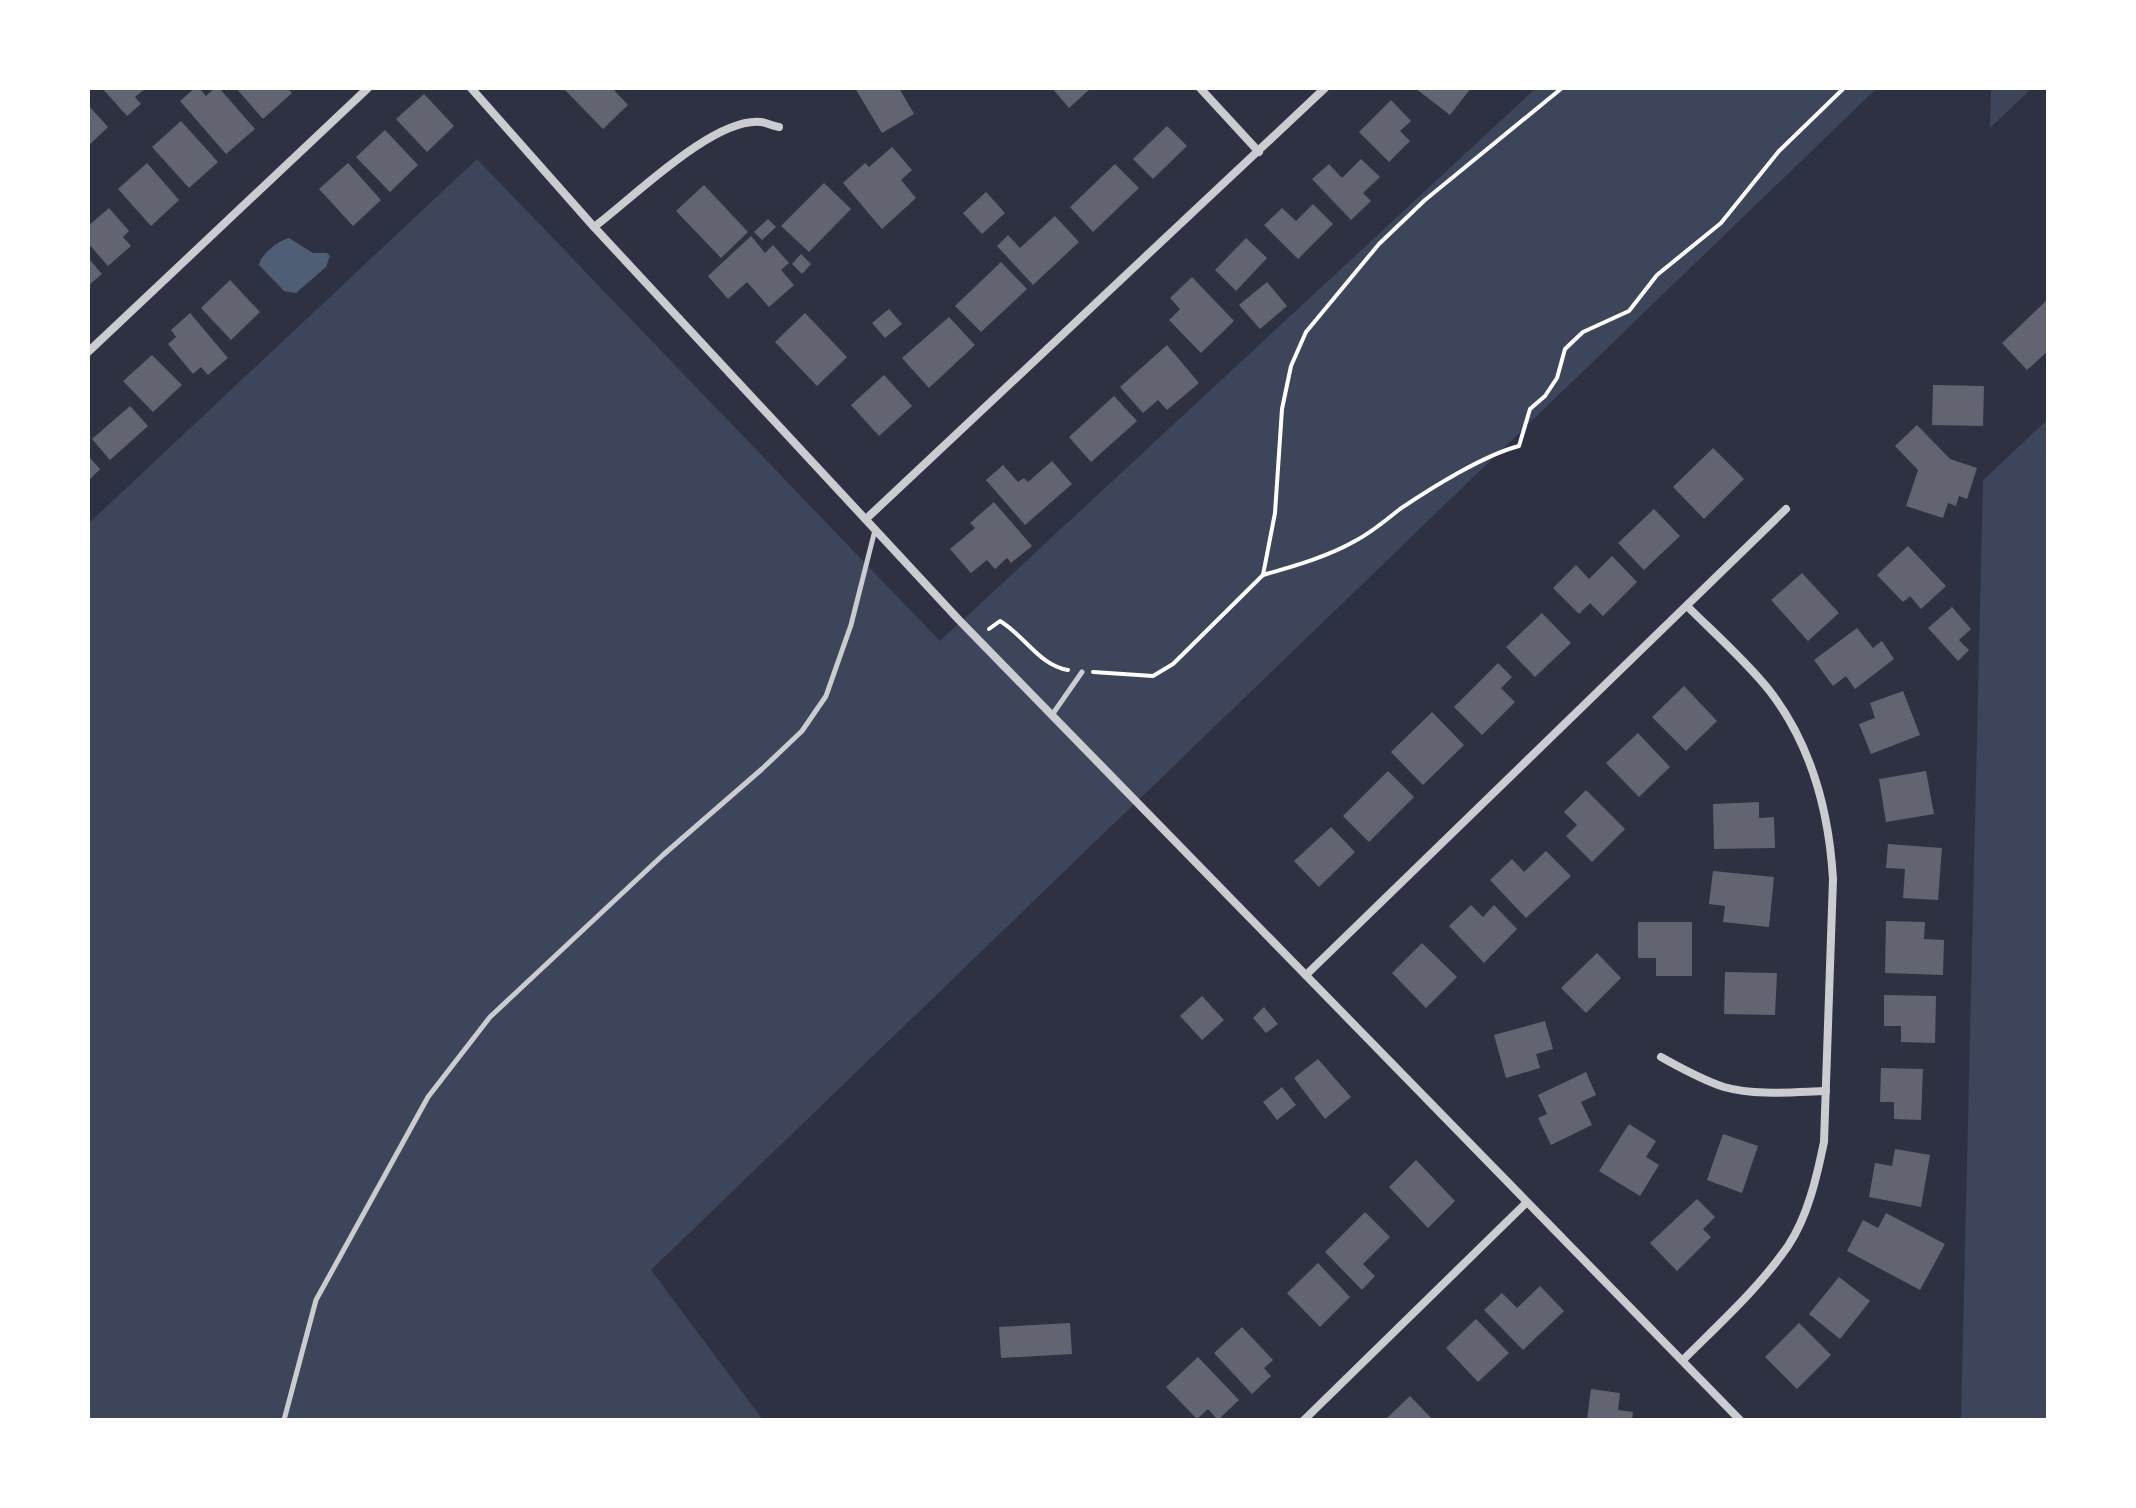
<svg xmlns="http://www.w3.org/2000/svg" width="2136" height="1508" font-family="'Source Sans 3',sans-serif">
	<rect width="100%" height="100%" fill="#2d3142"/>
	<g fill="#3c4559">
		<polygon points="1536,88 1877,88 651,1270 763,1420 88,1420 88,524 477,159 940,641"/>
		<polygon points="1991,88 2032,88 1990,128"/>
		<polygon points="2048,419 2048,1420 1961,1420 1983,480"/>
	</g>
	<path fill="#4f5d75" d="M289 238 313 253H327L330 256 326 267 296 293 284 291 259 265C261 254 278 241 289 238Z"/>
	<g fill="#626471">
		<polygon points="102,88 146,88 135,97 141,104 127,116"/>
		<polygon points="195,88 199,88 206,96 215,88 219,88 255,129 226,154 180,101"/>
		<polygon points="236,88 287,88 292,93 263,119"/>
		<polygon points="563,88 612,88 628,105 603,129"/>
		<polygon points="855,88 899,88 914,114 882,133"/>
		<polygon points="1052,88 1091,88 1069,108"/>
		<polygon points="1415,88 1471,88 1450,115"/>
		<polygon points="424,94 454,126 427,152 396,119"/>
		<polygon points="1391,100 1411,121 1400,131 1410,141 1389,162 1359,132"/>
		<polygon points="88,105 108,127 88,146"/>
		<polygon points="181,121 218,162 189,188 152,147"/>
		<polygon points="1167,126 1187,146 1153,179 1133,159"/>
		<polygon points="385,130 418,165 390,192 356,157"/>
		<polygon points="892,147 912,170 901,180 916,198 882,229 843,183 865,163 869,167"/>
		<polygon points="1361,159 1380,177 1363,193 1371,201 1351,220 1312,179 1329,164 1342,178"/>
		<polygon points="147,163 179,200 151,226 118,189"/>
		<polygon points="348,163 381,200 353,226 319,189"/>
		<polygon points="1115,164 1139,188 1093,232 1070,207"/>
		<polygon points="824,183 851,209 809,252 781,226"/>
		<polygon points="704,185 748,232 721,258 676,211"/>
		<polygon points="986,192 1005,213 982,234 963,213"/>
		<polygon points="1313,204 1333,224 1298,259 1264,225 1282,208 1296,221"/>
		<polygon points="109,208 129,231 123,237 131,246 108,266 88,243 88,226"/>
		<polygon points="1055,216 1079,242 1033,285 997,246 1008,235 1020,248"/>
		<polygon points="768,219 776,227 762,240 754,232"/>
		<polygon points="751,236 765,253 773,245 789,263 781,270 794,285 769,307 747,282 728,299 708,276"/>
		<polygon points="1246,238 1267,258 1236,291 1215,270"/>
		<polygon points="801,254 811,264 802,274 792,264"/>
		<polygon points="88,258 102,274 88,286"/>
		<polygon points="1001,262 1027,289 981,332 955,306"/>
		<polygon points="1192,277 1234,321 1201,353 1169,320 1180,309 1170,298"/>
		<polygon points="230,280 260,312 231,340 201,308"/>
		<polygon points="1267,282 1287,306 1260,329 1239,305"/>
		<polygon points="2048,299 2048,351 2027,370 2002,343"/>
		<polygon points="889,309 902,324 885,338 872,323"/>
		<polygon points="190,313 228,358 208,375 201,367 193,374 168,344 176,337 171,330"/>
		<polygon points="805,313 847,357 817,386 775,342"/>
		<polygon points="949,317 975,345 929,388 902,358"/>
		<polygon points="1167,345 1199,383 1167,410 1158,400 1143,413 1120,387"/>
		<polygon points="152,355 182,385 153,412 123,381"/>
		<polygon points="884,375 912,406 879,436 851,405"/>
		<polygon points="1933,385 1984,386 1983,426 1932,425"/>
		<polygon points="1114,396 1137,421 1091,462 1069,437"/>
		<polygon points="130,406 148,426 110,460 92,439"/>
		<polygon points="1917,425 1950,459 1977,468 1967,499 1959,496 1956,506 1948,503 1943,518 1906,506 1918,470 1895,446"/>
		<polygon points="1713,448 1744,479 1704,519 1673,487"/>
		<polygon points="88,456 100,469 88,481"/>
		<polygon points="1052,461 1072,484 1025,525 986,480 1003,465 1018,482 1024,478 1028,482"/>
		<polygon points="994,502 1032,546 1011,563 1007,558 995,569 987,560 971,573 950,549 975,528 970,523"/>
		<polygon points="1654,509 1680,536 1644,570 1618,543"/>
		<polygon points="1908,546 1946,586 1921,609 1910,596 1903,602 1877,575"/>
		<polygon points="1612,556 1637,582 1603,616 1590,603 1579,614 1553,588 1576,565 1589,579"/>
		<polygon points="1802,573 1839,613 1808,641 1771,600"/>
		<polygon points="1952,607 1971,629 1959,640 1969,650 1958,661 1928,628"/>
		<polygon points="1542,613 1571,643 1535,677 1506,647"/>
		<polygon points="1857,628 1873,648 1882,641 1894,659 1855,689 1846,676 1833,686 1814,660"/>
		<polygon points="1498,663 1512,677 1501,688 1515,702 1482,735 1454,707"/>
		<polygon points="1684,686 1717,721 1686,751 1652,717"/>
		<polygon points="1903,691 1920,735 1871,754 1859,724 1875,718 1870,703"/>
		<polygon points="1432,712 1464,745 1423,785 1391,752"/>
		<polygon points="1638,733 1670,767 1639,797 1606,763"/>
		<polygon points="1388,771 1414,797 1369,842 1343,816"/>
		<polygon points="1926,771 1934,814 1886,822 1879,779"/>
		<polygon points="1586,790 1625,829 1592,862 1566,836 1577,825 1564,812"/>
		<polygon points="1759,802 1759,818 1774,817 1775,848 1714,849 1713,804"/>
		<polygon points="1331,827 1355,852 1319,887 1294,861"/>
		<polygon points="1888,844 1942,848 1938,900 1903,898 1905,869 1886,868"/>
		<polygon points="1546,851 1571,876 1526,918 1490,880 1512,859 1524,872"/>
		<polygon points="1713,871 1774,877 1769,927 1723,922 1725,906 1709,904"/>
		<polygon points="1471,905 1483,917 1494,905 1517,929 1484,963 1449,926"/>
		<polygon points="1886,921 1925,922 1924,939 1944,940 1943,975 1885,973"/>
		<polygon points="1638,922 1692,922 1692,976 1656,976 1656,958 1638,958"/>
		<polygon points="1422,943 1457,977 1426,1008 1392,973"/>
		<polygon points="1597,953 1621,978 1586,1013 1561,988"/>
		<polygon points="1725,972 1777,973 1775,1015 1724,1014"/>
		<polygon points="1884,995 1936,996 1935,1043 1901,1042 1901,1026 1884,1026"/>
		<polygon points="1202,996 1224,1020 1202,1040 1180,1016"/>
		<polygon points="1264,1007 1278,1024 1266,1033 1253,1018"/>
		<polygon points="1545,1021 1553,1049 1536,1054 1540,1068 1506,1078 1494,1035"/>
		<polygon points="1318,1059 1351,1097 1325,1119 1294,1078"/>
		<polygon points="1881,1068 1923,1069 1921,1120 1894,1119 1894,1102 1880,1102"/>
		<polygon points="1586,1072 1596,1095 1581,1102 1592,1125 1551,1145 1538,1118 1547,1114 1538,1095"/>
		<polygon points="1282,1087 1296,1105 1277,1120 1263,1102"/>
		<polygon points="1629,1124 1656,1141 1646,1157 1659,1165 1640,1196 1599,1171"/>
		<polygon points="1723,1134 1758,1146 1742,1193 1707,1180"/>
		<polygon points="1895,1149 1930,1155 1921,1207 1869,1197 1875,1163 1892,1166"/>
		<polygon points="1416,1160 1455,1201 1428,1228 1389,1187"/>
		<polygon points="1697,1199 1715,1217 1703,1229 1711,1237 1677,1271 1650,1243"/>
		<polygon points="1365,1212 1390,1237 1363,1264 1375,1276 1362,1290 1325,1252"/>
		<polygon points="1886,1213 1945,1244 1920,1290 1847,1251 1863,1220 1878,1228"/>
		<polygon points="1318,1263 1350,1297 1320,1327 1287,1293"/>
		<polygon points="1839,1277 1870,1301 1840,1339 1809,1314"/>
		<polygon points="1540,1286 1564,1311 1523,1350 1484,1310 1502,1293 1517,1308"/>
		<polygon points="1476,1319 1509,1353 1478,1382 1446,1348"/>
		<polygon points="1070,1323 1072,1354 1001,1358 999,1327"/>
		<polygon points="1799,1323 1831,1355 1797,1389 1765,1357"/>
		<polygon points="1242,1327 1273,1360 1264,1368 1271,1376 1252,1394 1214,1353"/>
		<polygon points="1198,1357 1239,1400 1218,1420 1208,1409 1197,1419 1166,1387"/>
		<polygon points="1591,1389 1620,1393 1618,1410 1633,1412 1632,1420 1587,1420"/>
		<polygon points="1410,1396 1433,1420 1385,1420"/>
	</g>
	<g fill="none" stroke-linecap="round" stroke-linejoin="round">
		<g stroke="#fff" stroke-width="4">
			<path d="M1263 575C1294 566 1327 557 1355 541 1371 533 1386 520 1400 509 1431 488 1484 455 1519 446L1530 409 1545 396 1557 378 1565 349 1583 332 1629 311 1657 275 1721 223 1779 151 1844 88"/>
			<path d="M989 629 1000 621C1025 636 1039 665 1068 670"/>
			<polyline points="1093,672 1153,676 1173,664 1263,575 1275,513 1282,409 1291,366 1306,332 1379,244 1425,200 1562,88"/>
		</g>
		<g stroke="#caccd0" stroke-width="5">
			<polyline points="1052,715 1082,672"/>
			<polyline points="284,1420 316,1300 428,1097 490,1017 663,855 762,769 802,731 826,696 851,625 875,530"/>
		</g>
		<g stroke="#caccd0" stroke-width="8">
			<polyline points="471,88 594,227 959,620 1740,1420"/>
			<polyline points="1200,88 1259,152"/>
			<path d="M594 227C632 199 713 117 761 122 767 123 773 126 779 127"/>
			<polyline points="88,352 368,88"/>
			<polyline points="866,519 1325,88"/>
			<polyline points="1306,975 1786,509"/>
			<path d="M1661 1057C1681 1068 1702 1080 1724 1087 1756 1096 1793 1092 1826 1091"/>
			<path d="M1683 1360C1719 1324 1759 1288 1788 1246 1808 1216 1817 1176 1824 1142L1833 879C1829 812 1811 744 1769 690 1745 660 1714 633 1687 606"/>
			<polyline points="1304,1420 1526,1203"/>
		</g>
	</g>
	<rect width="2136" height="1508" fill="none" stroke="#ffffff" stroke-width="180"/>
</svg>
